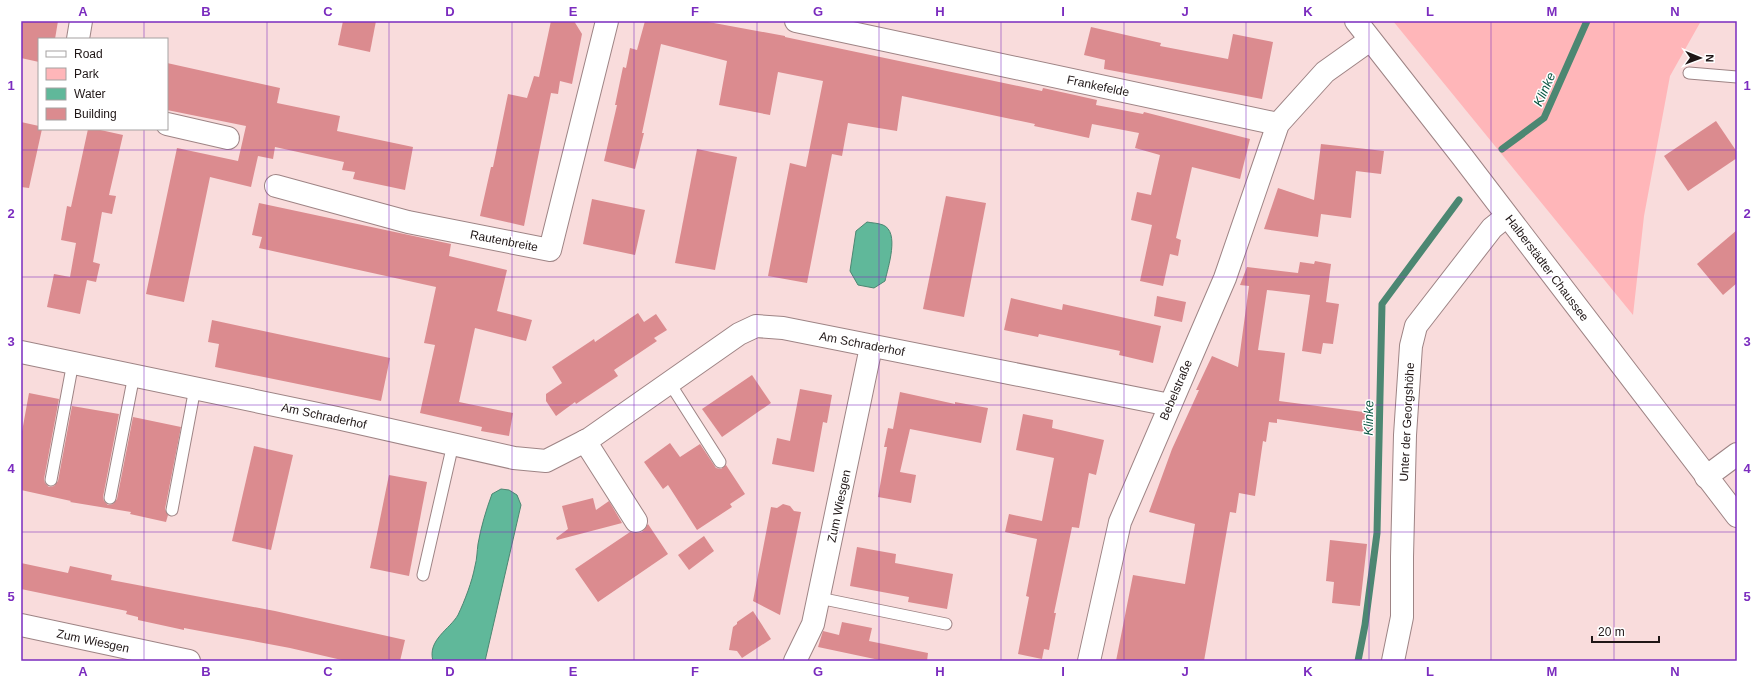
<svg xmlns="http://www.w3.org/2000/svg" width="1758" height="682" font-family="Arial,sans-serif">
	<rect width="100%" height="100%" fill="#f9dcdc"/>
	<polygon fill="#ffb6b9" points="1393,21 1701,21 1670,76 1644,216 1633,315"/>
	<g fill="#60b89a" stroke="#4c8772">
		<path d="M867 222C872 223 878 223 883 225 900 232 888 267 885 281L874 288 858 285 850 271 856 231Z"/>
		<path d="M501 489 509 490 517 495 521 505 485 661H433C427 640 450 629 458 615 465 600 472 582 475 566 477 559 477 551 478 544 481 527 486 510 492 494Z"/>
	</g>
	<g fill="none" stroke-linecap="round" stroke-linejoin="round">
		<g stroke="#4c8772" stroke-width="7">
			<polyline points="1502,149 1544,118 1587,21"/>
			<polyline points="1358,661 1365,625 1377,533 1382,304 1459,200"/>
		</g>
	</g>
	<g fill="#db8b8f">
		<polygon points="21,21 58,21 55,39 39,39 39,62 21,58"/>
		<polygon points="343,21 376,21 370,52 338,45"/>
		<polygon points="551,21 574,21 582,34 572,84 560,81 558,94 551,93 524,226 480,216 491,167 493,167 508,94 527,98 534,76 539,77"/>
		<polygon points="645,21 703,21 785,36 785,37 1042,91 1043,88 1097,100 1096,105 1143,114 1144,112 1250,139 1240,179 1192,167 1176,238 1181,240 1178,256 1170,254 1163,286 1140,281 1152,225 1131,220 1137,192 1151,195 1160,155 1135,148 1139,133 1092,124 1089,138 1034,126 1035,124 902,96 897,131 848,123 842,156 832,154 807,283 768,276 790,163 806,167 823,81 778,72 770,115 719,105 727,61 661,44 642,133 644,133 635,169 604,161 617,105 615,105 623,67 626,68 630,48 637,50"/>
		<polygon points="1091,27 1161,43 1160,46 1228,59 1233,34 1273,42 1262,99 1104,69 1105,60 1084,55"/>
		<polygon points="167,63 280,88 277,103 340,116 337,131 413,147 405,190 353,179 355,172 342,170 344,162 275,147 273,159 258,156 251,187 210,177 184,302 146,294 177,148 238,161 246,126 167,110"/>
		<polygon points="1716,121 1737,152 1737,158 1688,191 1664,156"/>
		<polygon points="21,122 39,126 39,129 42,129 29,188 21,187"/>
		<polygon points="88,129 96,129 123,135 109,195 116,196 112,214 102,212 93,262 100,264 96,282 87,280 80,314 47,307 54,274 70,277 76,243 61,240 67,206 71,207"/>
		<polygon points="1321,144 1384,151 1381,174 1356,171 1351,218 1321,214 1318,237 1264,229 1278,188 1314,200"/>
		<polygon points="697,149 737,157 715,270 675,263"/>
		<polygon points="946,196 986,203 964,317 923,309"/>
		<polygon points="592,199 645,210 635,255 583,244"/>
		<polygon points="259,203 451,244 449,256 507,270 497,311 532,320 526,341 475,328 459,402 513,413 509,436 481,431 482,427 420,413 435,345 424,343 436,287 259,248 262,237 252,235"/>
		<polygon points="1737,230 1737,283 1723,295 1697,264"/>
		<polygon points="1315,261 1331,264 1326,302 1339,304 1333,344 1323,343 1321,354 1302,351 1310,295 1267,290 1258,350 1285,353 1279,401 1371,413 1371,433 1277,419 1277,423 1269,422 1266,442 1263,441 1255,496 1239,493 1236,513 1230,512 1204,661 1116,661 1133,575 1185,584 1195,524 1149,512 1172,449 1199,390 1196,390 1212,356 1238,367 1249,286 1240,285 1247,267 1298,273 1300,262 1314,264"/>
		<polygon points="1157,296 1186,302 1182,322 1154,316"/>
		<polygon points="1011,298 1062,310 1063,304 1161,326 1153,363 1119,355 1120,351 1039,334 1038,337 1004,330"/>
		<polygon points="638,313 644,322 656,314 667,330 654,338 657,341 614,370 618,376 576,404 575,402 556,416 546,401 546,394 562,383 552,367 594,339 595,342"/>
		<polygon points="212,320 390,358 381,401 215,367 219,344 208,342"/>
		<polygon points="752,375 771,403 722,437 702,409"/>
		<polygon points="800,389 832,395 827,423 823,422 814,472 772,464 777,438 790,441"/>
		<polygon points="900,392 955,404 955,402 988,408 981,443 910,429 900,472 916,475 911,503 878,497 887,447 884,447 888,428 893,429"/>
		<polygon points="29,393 59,399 44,479 45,483 49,487 54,486 58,481 72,406 119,414 103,497 104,501 108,505 113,504 117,499 133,417 181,427 165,509 168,515 166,522 130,514 131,512 70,502 71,501 21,490 21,437"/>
		<polygon points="1023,414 1053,420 1052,428 1104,440 1096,475 1089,473 1079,528 1072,527 1054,613 1056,613 1049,650 1044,649 1042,659 1018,654 1029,597 1026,596 1037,539 1005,532 1009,514 1042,521 1054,458 1016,450"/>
		<polygon points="670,443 680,457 700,444 716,468 721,469 726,465 745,494 730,504 732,507 697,530 668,485 663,489 644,462"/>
		<polygon points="254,446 293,455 271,550 232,541"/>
		<polygon points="389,475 427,482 409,576 370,568"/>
		<polygon points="593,498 596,510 609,501 622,523 557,540 556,538 568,529 562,506"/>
		<polygon points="783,504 790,506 794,511 801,512 780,615 753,601 771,507 777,508"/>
		<polygon points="648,524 668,554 598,602 575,569 630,532 636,533 642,532"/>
		<polygon points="704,536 714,551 689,570 678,555"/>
		<polygon points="1330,540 1367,544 1360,606 1332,603 1334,582 1326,581"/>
		<polygon points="857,547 896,554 895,563 953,574 947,609 908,602 909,597 850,586"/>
		<polygon points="21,563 68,573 70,566 112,575 111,580 275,611 405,640 400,661 346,661 290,648 184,628 184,630 138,620 138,617 126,614 127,611 21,589"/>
		<polygon points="753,611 771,639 742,658 737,651 729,650 733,627 737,624 737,622"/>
		<polygon points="842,622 872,628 869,641 928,653 927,661 884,661 818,647 823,631 839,635"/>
	</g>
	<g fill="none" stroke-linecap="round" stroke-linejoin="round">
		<g stroke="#9e8485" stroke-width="13">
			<g id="service">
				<polyline points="1689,73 1737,77"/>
				<polyline points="669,382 720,462"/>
				<polyline points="51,480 73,362"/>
				<polyline points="110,498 134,375"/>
				<polyline points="172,510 195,388"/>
				<polyline points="423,575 453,444"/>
				<polyline points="819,598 946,624"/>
			</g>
		</g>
		<g stroke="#9e8485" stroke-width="24">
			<g id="minor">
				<polyline points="796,21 1278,124"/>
				<polyline points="78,39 81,21"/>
				<polyline points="167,124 228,138"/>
				<polyline points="276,186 408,222 550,250 607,21"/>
				<polyline points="21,352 337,418 514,458 546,461 589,439 739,334 756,326 783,328 1170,405"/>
				<polyline points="585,441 636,521"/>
				<polyline points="1706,477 1737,454"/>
				<polyline points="21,625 189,661"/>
				<polyline points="795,661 813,624 871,347"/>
				<polyline points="1089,661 1120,522 1225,278 1278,124 1325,72 1370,40"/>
				<polyline points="1393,661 1402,617 1402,557 1405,435 1411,346 1416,326 1492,228 1507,216"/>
			</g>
		</g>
		<g stroke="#9e8485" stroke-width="24">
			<polyline id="secondary" points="1356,21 1461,155 1737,516"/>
		</g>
		<use href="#service" stroke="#fff" stroke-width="11"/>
		<use href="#minor" stroke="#fff" stroke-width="22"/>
		<use href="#secondary" stroke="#fff" stroke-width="22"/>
	</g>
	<path fill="none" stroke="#7b2cbf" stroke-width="1" stroke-opacity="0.55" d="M144 21V39M267 21V661M389 21V661M512 21V661M634 21V661M757 21V661M879 21V661M1001 21V661M1124 21V661M1246 21V661M1369 21V661M1491 21V661M1614 21V661M144 129V661M21 150H1737M21 277H1737M21 405H1737M21 532H1737"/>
	<g text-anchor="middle" stroke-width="3" stroke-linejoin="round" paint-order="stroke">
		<g font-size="12" fill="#1f1616" stroke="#fff">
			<text transform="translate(1098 86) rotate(12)" y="4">Frankefelde</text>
			<text transform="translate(504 241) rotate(11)" y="4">Rautenbreite</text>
			<text transform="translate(1547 268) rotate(53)" y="4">Halberstädter Chaussee</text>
			<text transform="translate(862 344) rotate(11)" y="4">Am Schraderhof</text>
			<text transform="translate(1176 390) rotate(-67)" y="4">Bebelstraße</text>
			<text transform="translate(324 416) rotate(12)" y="4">Am Schraderhof</text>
			<text transform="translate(1407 422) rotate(-87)" y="4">Unter der Georgshöhe</text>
			<text transform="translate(839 506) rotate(-78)" y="4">Zum Wiesgen</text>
			<text transform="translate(93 641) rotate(12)" y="4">Zum Wiesgen</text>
		</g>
		<g font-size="13" font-style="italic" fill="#0b5642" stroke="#fff">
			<text transform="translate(1544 89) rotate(-66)" y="5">Klinke</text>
			<text transform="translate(1368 418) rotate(-89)" y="5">Klinke</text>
		</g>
	</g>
	<rect width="1758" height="682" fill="none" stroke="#ffffff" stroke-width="44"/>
	<rect x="38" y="38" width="130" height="92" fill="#ffffff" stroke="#a5a2a2"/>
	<rect x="46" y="51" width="20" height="6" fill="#ffffff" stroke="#a5a2a2"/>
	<text x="74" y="58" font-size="12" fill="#1f1616">Road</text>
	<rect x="46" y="68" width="20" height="12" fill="#ffb6b9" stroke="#a5a2a2"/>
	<text x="74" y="78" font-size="12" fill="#1f1616">Park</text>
	<rect x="46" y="88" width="20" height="12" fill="#60b89a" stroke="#a5a2a2"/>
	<text x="74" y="98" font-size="12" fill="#1f1616">Water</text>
	<rect x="46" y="108" width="20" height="12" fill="#db8b8f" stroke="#a5a2a2"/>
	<text x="74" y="118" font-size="12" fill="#1f1616">Building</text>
	<g transform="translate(1700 58) rotate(91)" stroke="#ffffff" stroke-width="3" paint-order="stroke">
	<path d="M0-3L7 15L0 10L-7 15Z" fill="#1f1616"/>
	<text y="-6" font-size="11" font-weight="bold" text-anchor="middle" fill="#1f1616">N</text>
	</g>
	<path d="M1592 636v6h67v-6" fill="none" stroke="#1f1616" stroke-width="2"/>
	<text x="1598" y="636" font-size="12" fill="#1f1616" stroke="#ffffff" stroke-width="3" paint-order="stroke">20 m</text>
	<rect x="22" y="22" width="1714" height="638" fill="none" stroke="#7b2cbf" stroke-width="1.5"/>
	<g font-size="13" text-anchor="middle" font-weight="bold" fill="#7b2cbf">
		<text x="83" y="16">A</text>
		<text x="206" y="16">B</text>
		<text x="328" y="16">C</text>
		<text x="450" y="16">D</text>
		<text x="573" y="16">E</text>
		<text x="695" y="16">F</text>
		<text x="818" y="16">G</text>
		<text x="940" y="16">H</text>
		<text x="1063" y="16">I</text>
		<text x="1185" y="16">J</text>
		<text x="1308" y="16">K</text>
		<text x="1430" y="16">L</text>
		<text x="1552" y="16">M</text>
		<text x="1675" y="16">N</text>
		<text x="11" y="90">1</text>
		<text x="1747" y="90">1</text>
		<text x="11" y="218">2</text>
		<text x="1747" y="218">2</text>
		<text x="11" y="346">3</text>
		<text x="1747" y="346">3</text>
		<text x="11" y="473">4</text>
		<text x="1747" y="473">4</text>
		<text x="11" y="601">5</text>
		<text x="1747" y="601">5</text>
		<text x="83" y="676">A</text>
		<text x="206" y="676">B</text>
		<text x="328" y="676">C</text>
		<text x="450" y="676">D</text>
		<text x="573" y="676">E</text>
		<text x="695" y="676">F</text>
		<text x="818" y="676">G</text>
		<text x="940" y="676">H</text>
		<text x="1063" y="676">I</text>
		<text x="1185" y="676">J</text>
		<text x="1308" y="676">K</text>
		<text x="1430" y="676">L</text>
		<text x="1552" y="676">M</text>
		<text x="1675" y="676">N</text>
	</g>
</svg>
